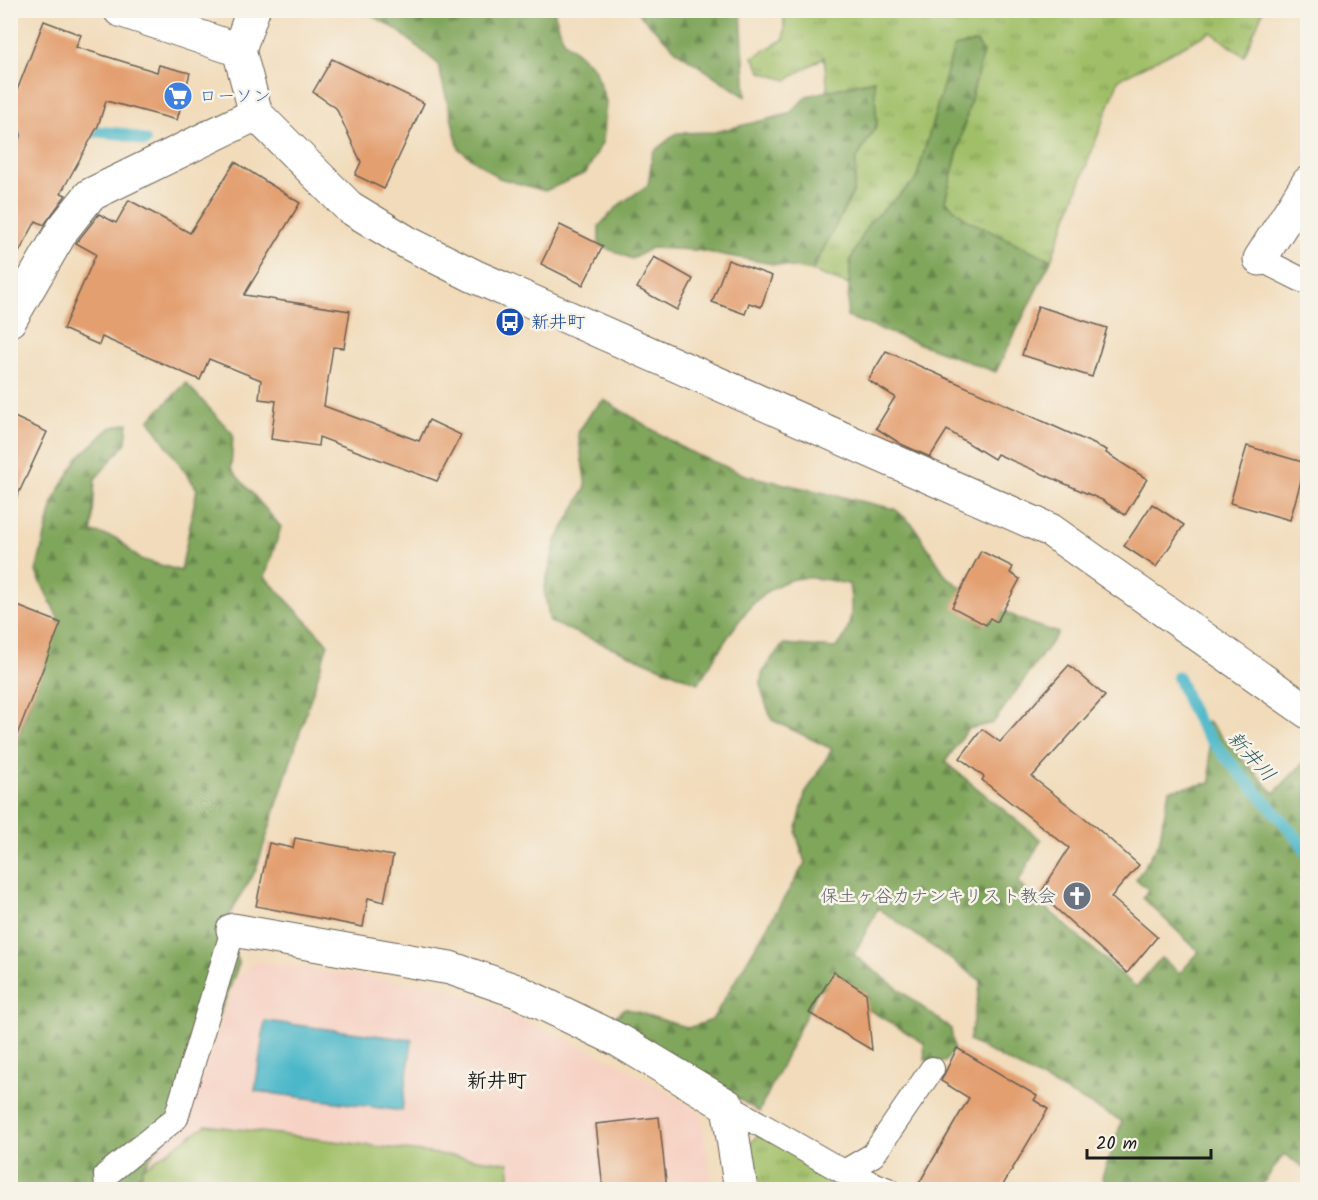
<svg xmlns="http://www.w3.org/2000/svg" width="1318" height="1200" font-family="Kalam,'Klee One',sans-serif">
	<defs>
		<pattern id="grass-tufts" width="24" height="20" patternUnits="userSpaceOnUse" patternTransform="scale(1.5)"><rect width="24" height="20" fill="#a0bf67"/><path d="M3 7l-1-3M5 7V3M7 7l1-3M15 17l-1-3M17 17v-4M19 17l1-3" fill="none" stroke="#829a54"/></pattern>
		<pattern id="forest-firs" width="22" height="20" patternUnits="userSpaceOnUse" patternTransform="scale(1.5)"><rect width="22" height="20" fill="#80a65c"/><path d="M5 1l3.5 6h-7zM16 11l3.5 6h-7z" fill="#68864b"/></pattern>
	</defs>
	<rect width="100%" height="100%" fill="#f7f3e8"/>
	<filter id="ink" filterUnits="userSpaceOnUse"><feTurbulence type="fractalNoise" baseFrequency=".0167" numOctaves="2"/><feDisplacementMap in="SourceGraphic" scale="12" xChannelSelector="R" yChannelSelector="G"/><feConvolveMatrix kernelMatrix="1 2 1 2 8 2 1 2 1" color-interpolation-filters="sRGB"/></filter>
	<filter id="wash" filterUnits="userSpaceOnUse"><feTurbulence type="fractalNoise" baseFrequency=".008" numOctaves="4" result="noise"/><feDisplacementMap in="SourceGraphic" scale="24" xChannelSelector="R" yChannelSelector="G"/><feGaussianBlur stdDeviation="1.35" result="paint"/><feColorMatrix in="noise" values="0 0 0 0 0 0 0 0 0 0 0 0 0 0 0 0 0 1.4 0 .05"/><feComposite in="paint" operator="in"/></filter>
	<g filter="url(#wash)">
		<rect width="100%" height="100%" fill="#f1dbba"/>
		<polygon fill="#f6d2c4" points="254,961 448,988 614,1061 701,1113 713,1189 117,1190 116,1177 187,1120 235,980"/>
		<g fill="url(#grass-tufts)" stroke="#5e6e42" stroke-width="1.5">
			<polygon points="784,11 1263,11 1244,56 1211,32 1119,79 1051,260 969,221 945,201 983,52 955,47 916,180 895,201 851,259 849,285 812,271 854,191 856,160 877,124 873,80 828,91 824,57 787,80 761,72 753,57 784,39"/>
			<polygon points="758,1135 878,1189 756,1189 749,1146"/>
		</g>
		<g fill="url(#forest-firs)" stroke="#4e613c" stroke-width="1.5">
			<polygon points="364,11 554,11 563,40 594,68 606,101 603,141 586,173 545,191 499,178 459,149 438,64 396,29"/>
			<polygon points="638,11 741,11 746,97 679,53 641,16"/>
			<polygon points="977,42 983,52 945,201 969,221 1051,260 996,372 847,317 851,259 868,224 916,180 954,47"/>
			<polygon points="874,80 877,124 856,160 854,190 812,271 696,250 651,248 632,259 599,245 599,226 620,204 648,185 653,152 677,133 715,132 789,114 807,96"/>
			<polygon points="186,383 233,434 231,469 281,527 265,577 328,644 256,870 225,922 239,964 178,1121 142,1169 143,1189 11,1190 11,759 58,618 36,572 54,499 78,458 110,428 128,423 126,443 95,479 92,532 116,538 140,559 181,571 197,489 149,420"/>
			<path d="M604 400 686 450 745 475 895 509 914 526 946 576 976 599 1031 624 1058 633 993 723 968 729 945 762 1041 840 1018 883 1136 987 1161 958 1180 973 1199 952 1143 898 1148 889 1136 879 1159 843 1169 790 1211 783 1207 721 1274 793 1307 759V1170L1284 1154 1259 1189H1109L1102 1177 1122 1121 969 1041 981 981 878 908 854 955 951 1029 954 1049 945 1062 925 1060 924 1043 828 985 817 992 759 1112 613 1018 625 1008 688 1028 712 1020 805 863 796 833 805 794 832 749 772 720C757 681 754 677 784 644L835 648C853 634 853 605 849 584 835 582 816 576 802 578 749 584 726 645 698 683L550 622 544 590 556 541 586 487 578 433 592 411Z"/>
		</g>
		<polygon fill="#a0bf67" stroke="#5e6e42" stroke-width="1.5" points="206,1125 509,1163 511,1189 143,1189 142,1169"/>
		<polygon fill="#4cb7c9" stroke="#346a72" stroke-width="1.5" points="265,1021 412,1040 402,1111 255,1091"/>
		<g fill="none" stroke-linecap="round" stroke-linejoin="round">
			<g stroke="#4cb7c9" stroke-width="12">
				<polyline points="80,130 123,134 145,141"/>
				<polyline points="10,141 33,137"/>
				<path d="M1178 677C1186 696 1192 715 1205 732 1237 774 1277 810 1308 853"/>
			</g>
		</g>
		<g id="blocks">
			<g fill="#e39f6f">
				<polygon points="44,21 81,35 76,47 157,72 159,65 190,73 177,120 106,101 98,126 61,193 66,195 44,225 36,221 10,269 10,155 21,136 14,98"/>
				<polygon points="332,59 424,103 384,189 355,175 361,162 336,108 313,92"/>
				<polygon points="235,162 300,203 244,295 350,311 344,348 333,347 324,406 419,441 429,420 461,435 437,481 319,437 318,446 271,439 276,401 259,399 261,380 209,359 200,380 102,337 99,345 63,329 96,254 76,243 99,214 116,223 129,200 190,233"/>
				<polygon points="560,225 603,246 583,285 541,264"/>
				<polygon points="654,257 693,279 677,310 637,288"/>
				<polygon points="728,260 772,276 761,307 749,303 745,314 712,302"/>
				<polygon points="1038,306 1107,328 1092,377 1022,355"/>
				<polygon points="886,351 1107,450 1106,453 1147,479 1125,515 1102,500 997,454 994,459 947,430 930,457 901,444 876,428 895,397 868,380"/>
				<polygon points="10,415 47,432 10,512"/>
				<polygon points="1247,446 1306,463 1290,520 1230,503"/>
				<polygon points="1152,504 1184,525 1156,567 1124,546"/>
				<polygon points="981,551 1013,567 1010,573 1020,579 997,622 990,618 986,625 952,607"/>
				<polygon points="10,603 61,623 13,745 10,745"/>
				<polygon points="1069,665 1105,696 1032,777 1091,823 1139,865 1111,897 1157,937 1127,973 1040,894 1069,848 982,780 984,777 960,758 982,729 1000,742"/>
				<polygon points="295,838 393,856 384,902 368,898 363,927 256,906 269,843 293,848"/>
				<polygon points="834,972 866,993 872,1050 809,1013"/>
				<polygon points="957,1048 1037,1096 1034,1100 1048,1109 1000,1190 915,1190 969,1098 941,1081"/>
				<polygon points="659,1117 667,1190 603,1190 596,1124"/>
			</g>
		</g>
	</g>
	<g filter="url(#ink)">
		<use href="#blocks" fill-opacity="0" stroke="#675f53" stroke-width="1.5"/>
		<g fill="none" stroke-linecap="round" stroke-linejoin="round">
			<g stroke="#675f53" stroke-width="26">
				<g id="lane">
					<polyline points="1260,259 1308,283"/>
					<polyline points="728,1106 844,1172 873,1155 932,1069"/>
					<polyline points="844,1172 888,1190"/>
					<polyline points="107,1190 106,1175 176,1118 233,930"/>
				</g>
			</g>
			<g stroke="#675f53" stroke-width="35">
				<g id="street">
					<polyline points="120,10 239,50 253,10"/>
					<polyline points="1260,259 1308,183"/>
					<polyline points="10,320 63,229 90,195 256,114"/>
					<polyline points="233,930 450,968 517,991 620,1041 728,1106 741,1190"/>
				</g>
			</g>
			<g stroke="#675f53" stroke-width="35">
				<polyline id="secondary" points="239,50 256,114 349,207 408,243 474,276 1050,530 1308,712"/>
			</g>
			<use href="#lane" stroke="#fff" stroke-width="24"/>
			<use href="#street" stroke="#fff" stroke-width="33"/>
			<use href="#secondary" stroke="#fff" stroke-width="33"/>
		</g>
	</g>
	<defs>
		<g id="supermarket-disc" transform="scale(1.5)"><circle r="9.5" fill="#3f7fe0" stroke="#f7f3e8"/><path d="M-6-5.5h2.5l.6 2H6L4.5 2H-2.5L-4.4-4H-6ZM-1.5 3.2a1.3 1.3 0 1 0 .1 0ZM3 3.2a1.3 1.3 0 1 0 .1 0Z" fill="#fff"/></g>
		<g id="bus-disc" transform="scale(1.5)"><circle r="9.5" fill="#1a4fb4" stroke="#f7f3e8"/><path d="M-5-6H5V4H4V6H2V4H-2V6H-4V4H-5ZM-3.5-4V0h7V-4ZM-3.5 1.2v1.5H-2V1.2ZM2 1.2v1.5H3.5V1.2Z" fill="#fff"/></g>
		<g id="church-disc" transform="scale(1.5)"><circle r="9.5" fill="#6b7280" stroke="#f7f3e8"/><path d="M-1.2-6h2.4v3.5h3.3v2.4h-3.3V6h-2.4V-.1h-3.3v-2.4h3.3Z" fill="#fff"/></g>
	</defs>
	<g fill-rule="evenodd">
		<use href="#supermarket-disc" x="178" y="96"/>
		<use href="#bus-disc" x="510" y="322"/>
		<use href="#church-disc" x="1077" y="896"/>
	</g>
	<g text-anchor="middle" stroke-width="5" stroke-linejoin="round" paint-order="stroke">
		<g font-size="18" fill="#366cbe" stroke="#f7f3e8" text-anchor="start">
			<text x="199" y="102">ローソン</text>
		</g>
		<g font-size="18" fill="#164399" stroke="#f7f3e8" text-anchor="start">
			<text x="531" y="328">新井町</text>
		</g>
		<g font-size="18" fill="#5b616d" stroke="#f7f3e8" text-anchor="end">
			<text x="1056" y="902">保土ヶ谷カナンキリスト教会</text>
		</g>
		<g font-size="20" font-style="italic" fill="#2f5a61" stroke="#f7f3e8">
			<text transform="translate(1252 756) rotate(48)" y="7">新井川</text>
		</g>
		<g font-size="20" font-weight="bold" fill="#1c1c1c" stroke="#f7f3e8">
			<text x="497" y="1087">新井町</text>
		</g>
	</g>
	<rect width="1318" height="1200" fill="none" stroke="#f7f3e8" stroke-width="36"/>
	<path d="M1087 1149v9h124v-9" fill="none" stroke="#1c1c1c" stroke-width="3"/>
	<text x="1096" y="1149" font-size="18" fill="#1c1c1c" stroke="#f7f3e8" stroke-width="4.5" paint-order="stroke">20 m</text>
</svg>
